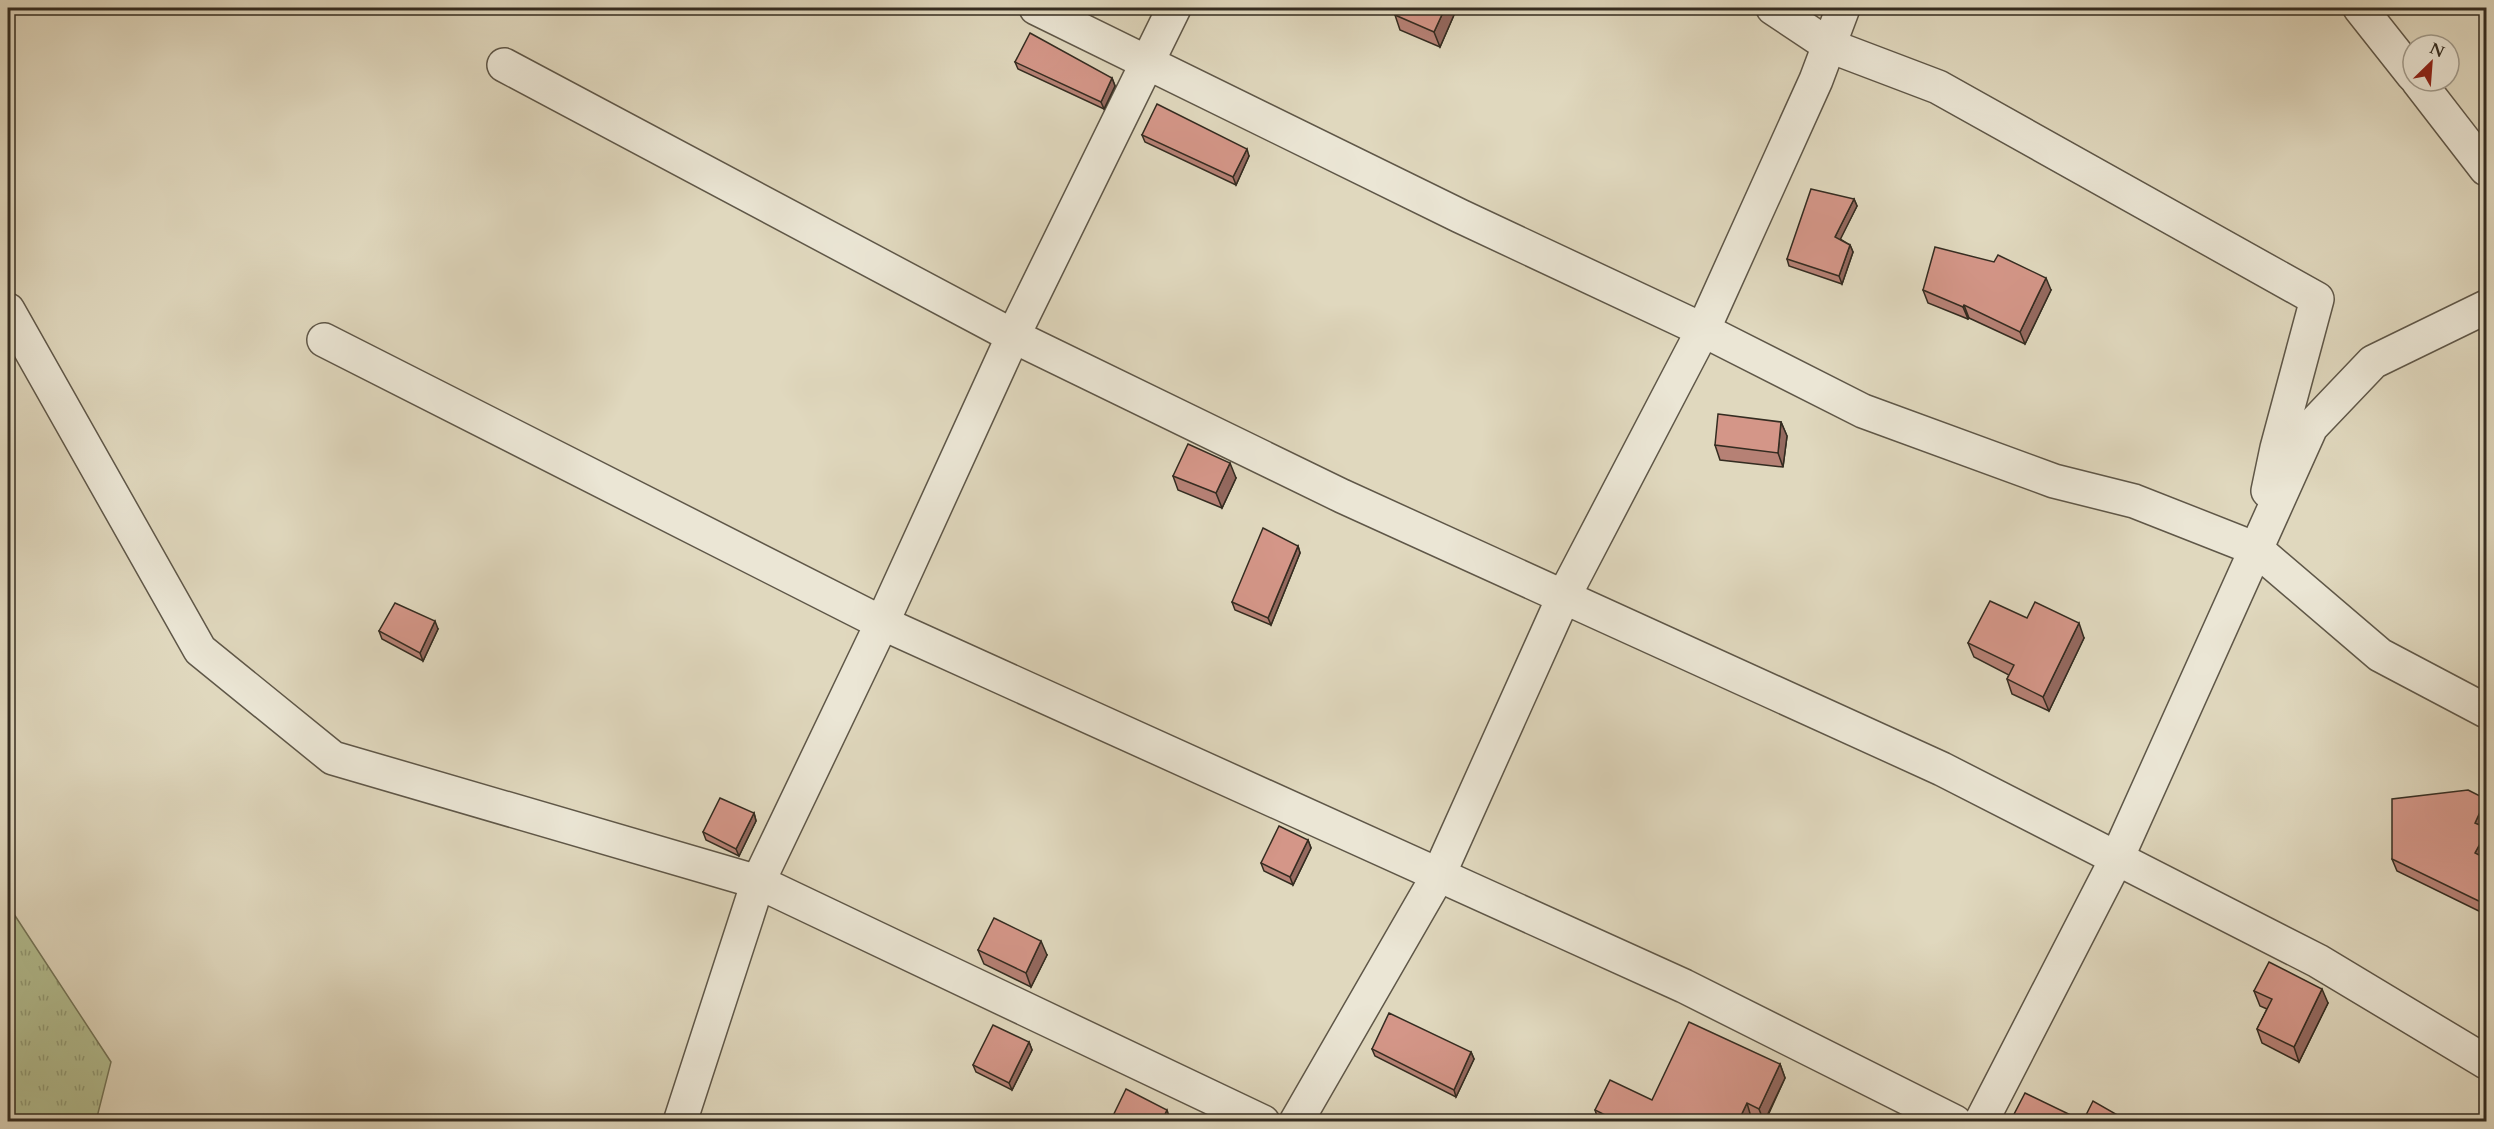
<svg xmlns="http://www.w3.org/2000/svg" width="2494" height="1129" font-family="Cardo,serif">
	<defs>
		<pattern id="grass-tufts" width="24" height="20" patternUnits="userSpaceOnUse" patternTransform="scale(1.5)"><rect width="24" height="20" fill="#b3be91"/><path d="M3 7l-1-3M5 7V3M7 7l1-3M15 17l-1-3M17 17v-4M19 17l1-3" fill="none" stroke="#929b76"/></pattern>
	</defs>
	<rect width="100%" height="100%" fill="#e0d8be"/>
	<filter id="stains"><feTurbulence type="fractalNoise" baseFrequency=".00333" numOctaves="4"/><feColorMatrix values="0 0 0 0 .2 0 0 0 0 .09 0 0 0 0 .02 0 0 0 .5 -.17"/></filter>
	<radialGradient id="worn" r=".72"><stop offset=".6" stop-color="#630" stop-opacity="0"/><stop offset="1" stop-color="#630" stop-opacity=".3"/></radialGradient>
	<polygon fill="url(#grass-tufts)" stroke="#747559" stroke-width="1.5" points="8,905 111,1062 96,1121 8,1121"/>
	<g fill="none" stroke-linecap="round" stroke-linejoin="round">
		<g stroke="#5f5748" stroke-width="36">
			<g id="minor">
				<polyline points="1036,8 1460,216 1703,330 1863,411 2054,481 2134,501 2256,549 2380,655 2486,711"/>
				<polyline points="1773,8 1830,46 1938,87 2317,299 2277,448 2268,491"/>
				<polyline points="2360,8 2413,75"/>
				<polyline points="504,65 1013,336 1342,496 1942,769 2318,961 2486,1062"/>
				<polyline points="2418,81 2486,169"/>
				<polyline points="8,310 200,650 333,758 758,882 1263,1122"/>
				<polyline points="324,340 882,623 1684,986 1955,1122"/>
				<polyline points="680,1122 758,882 882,623 1013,336 1174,8"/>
				<polyline points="1296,1122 1439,874 1564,596 1703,330 1816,80 1843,8"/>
				<polyline points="1981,1122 2117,858 2311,427 2373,362 2486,307"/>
			</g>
		</g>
		<use href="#minor" stroke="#ebe6d5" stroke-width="33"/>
	</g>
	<g fill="#b68175" stroke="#342c21" stroke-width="1.5">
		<polygon points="1398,8 1457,8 1440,47 1400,30 1395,15"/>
		<polygon points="1015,62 1112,78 1115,86 1104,109 1018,69"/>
		<polygon points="1142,135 1249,156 1236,185 1145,142"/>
		<polygon points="1854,199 1857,206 1840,239 1850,245 1853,252 1842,284 1789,266 1787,259"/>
		<polygon points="1923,290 2051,290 2025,344 1969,318 1968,319 1928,303"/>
		<polygon points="1781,422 1787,436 1783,467 1720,460 1715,445"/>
		<polygon points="1173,476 1236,478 1222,508 1178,490"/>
		<polygon points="1298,546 1300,553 1271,625 1235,610 1232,602"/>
		<polygon points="2027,618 2084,638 2049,711 2012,694 2007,679 2009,675 1974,657 1968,643"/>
		<polygon points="438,629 423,661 382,639 379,631"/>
		<polygon points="2486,799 2487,820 2483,827 2487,828 2487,852 2484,857 2487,859 2487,915 2397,871 2392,859"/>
		<polygon points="754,813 756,821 739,856 706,840 703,832"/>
		<polygon points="1308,840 1311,848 1293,885 1264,871 1261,863"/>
		<polygon points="978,950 1047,955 1031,987 984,964"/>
		<polygon points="2254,991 2328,1003 2299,1062 2262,1043 2257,1029 2267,1009 2260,1006"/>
		<polygon points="1029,1042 1032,1050 1012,1090 976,1072 973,1065"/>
		<polygon points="1372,1049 1471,1052 1474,1059 1456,1097 1375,1056"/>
		<polygon points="1780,1064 1785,1078 1765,1122 1751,1117 1749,1122 1599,1122 1595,1110 1652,1100"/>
	</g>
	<g fill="#94695f" stroke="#342c21" stroke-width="1.5">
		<polygon points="1445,8 1457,8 1440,47 1434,32"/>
		<polygon points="1112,78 1115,86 1104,109 1101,102"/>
		<polygon points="1247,149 1249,156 1236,185 1233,177"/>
		<polygon points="1854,199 1857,206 1838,244 1835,237"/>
		<polygon points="1850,245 1853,252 1842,284 1839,276"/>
		<polygon points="2046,278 2051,290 2025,344 2020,332"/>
		<polygon points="1964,305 1969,318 1968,319 1963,307"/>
		<polygon points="1781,422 1787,436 1783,467 1778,453"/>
		<polygon points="1230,463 1236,478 1222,508 1216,493"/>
		<polygon points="1298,546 1300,553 1271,625 1268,618"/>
		<polygon points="435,621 438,629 423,661 420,653"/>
		<polygon points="2079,623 2084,638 2049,711 2043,697"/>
		<polygon points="2486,799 2487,820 2480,835 2475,823"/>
		<polygon points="754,813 756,821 739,856 736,849"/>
		<polygon points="2487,831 2487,852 2480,865 2475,853"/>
		<polygon points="1308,840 1311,848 1293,885 1290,877"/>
		<polygon points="1041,941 1047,955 1031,987 1026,973"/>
		<polygon points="2322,989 2328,1003 2299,1062 2294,1047"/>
		<polygon points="1029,1042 1032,1050 1012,1090 1009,1083"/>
		<polygon points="1471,1052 1474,1059 1456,1097 1454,1090"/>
		<polygon points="1780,1064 1785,1078 1764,1122 1759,1109"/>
		<polygon points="1747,1103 1751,1117 1749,1122 1738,1122"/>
		<polygon points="1167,1110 1171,1122 1161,1122"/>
	</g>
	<g fill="#d49688" stroke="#342c21" stroke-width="1.5">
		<polygon points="1398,8 1445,8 1434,32 1395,15"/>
		<polygon points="1030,33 1112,78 1101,102 1015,62"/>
		<polygon points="1157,104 1247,149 1233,177 1142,135"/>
		<polygon points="1811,189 1854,199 1835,237 1850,245 1839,276 1787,259"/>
		<polygon points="1935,247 1994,262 1998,255 2046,278 2020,332 1964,305 1963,307 1923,290"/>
		<polygon points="1718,414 1781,422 1778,453 1715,445"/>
		<polygon points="1188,444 1230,463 1216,493 1173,476"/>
		<polygon points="1263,528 1298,546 1268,618 1232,602"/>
		<polygon points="1990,601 2027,618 2035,602 2079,623 2043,697 2007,679 2014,665 1968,643"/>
		<polygon points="395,603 435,621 420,653 379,631"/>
		<polygon points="2468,790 2486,799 2475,823 2487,828 2487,831 2475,853 2487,859 2487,905 2392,859 2392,799"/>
		<polygon points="720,798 754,813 736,849 703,832"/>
		<polygon points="1279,826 1308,840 1290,877 1261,863"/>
		<polygon points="994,918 1041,941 1026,973 978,950"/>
		<polygon points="2269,962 2322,989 2294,1047 2257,1029 2272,999 2254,991"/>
		<polygon points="1389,1013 1471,1052 1454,1090 1372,1049"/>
		<polygon points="1689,1022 1780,1064 1759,1109 1747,1103 1738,1122 1619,1122 1595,1110 1610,1080 1652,1100"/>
		<polygon points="993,1025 1029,1042 1009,1083 973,1065"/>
		<polygon points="1126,1089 1167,1110 1161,1122 1110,1122"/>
		<polygon points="2025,1093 2083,1121 2093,1101 2121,1117 2119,1122 2010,1122"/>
	</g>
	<rect width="2494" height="1129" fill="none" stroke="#e0d8be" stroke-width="30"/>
	<rect x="9" y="9" width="2476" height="1111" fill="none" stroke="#342c21" stroke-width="3"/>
	<rect x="15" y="15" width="2464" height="1099" fill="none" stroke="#342c21" stroke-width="1.5"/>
	<g transform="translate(2431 63) rotate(25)"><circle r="28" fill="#ebe6d5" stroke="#a29c8d" stroke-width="1.5"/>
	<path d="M0-4.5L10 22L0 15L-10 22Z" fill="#8f2418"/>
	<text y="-9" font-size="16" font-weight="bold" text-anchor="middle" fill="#342c21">N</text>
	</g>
	<rect width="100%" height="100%" filter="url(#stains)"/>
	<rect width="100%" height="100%" fill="url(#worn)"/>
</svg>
